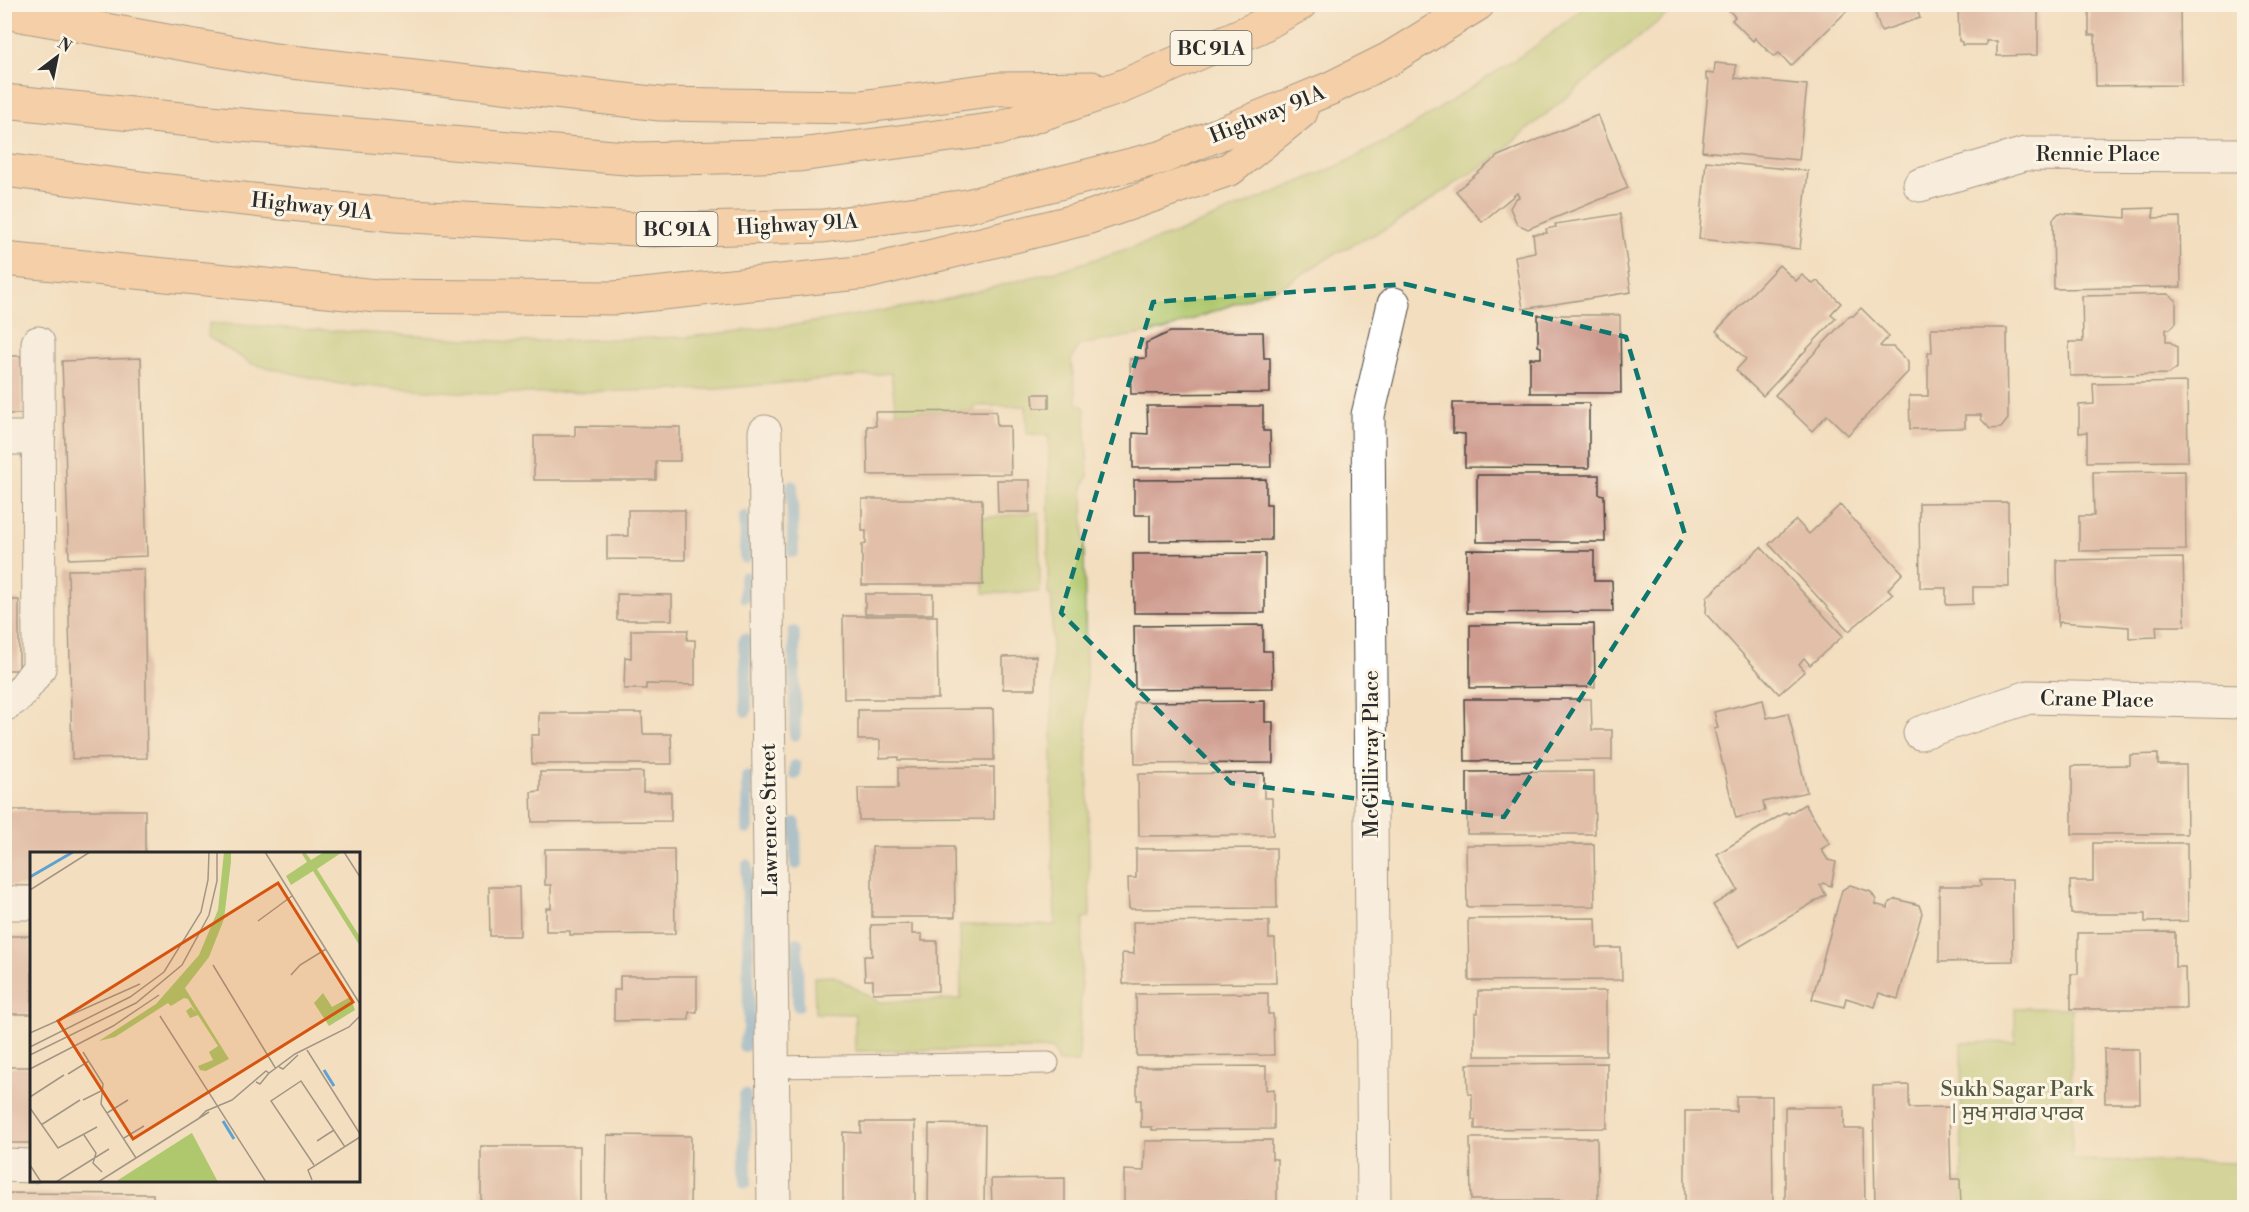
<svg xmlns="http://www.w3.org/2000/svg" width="2249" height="1212" font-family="'Libre Bodoni','Noto Sans Gurmukhi',serif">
	<rect width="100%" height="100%" fill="#fcf5e5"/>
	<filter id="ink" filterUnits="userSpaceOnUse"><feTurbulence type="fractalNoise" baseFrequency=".0167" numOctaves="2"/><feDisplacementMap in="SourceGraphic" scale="12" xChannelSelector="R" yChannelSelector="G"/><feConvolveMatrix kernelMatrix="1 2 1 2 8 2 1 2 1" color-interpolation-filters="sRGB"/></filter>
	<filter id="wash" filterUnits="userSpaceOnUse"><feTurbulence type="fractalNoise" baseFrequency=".008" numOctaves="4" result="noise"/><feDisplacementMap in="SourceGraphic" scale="24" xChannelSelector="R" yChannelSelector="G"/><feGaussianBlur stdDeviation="1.35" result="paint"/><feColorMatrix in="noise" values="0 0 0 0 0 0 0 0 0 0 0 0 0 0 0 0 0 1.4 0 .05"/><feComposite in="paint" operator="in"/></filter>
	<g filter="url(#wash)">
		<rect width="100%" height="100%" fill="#f3dec0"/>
		<polygon fill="#f3d4be" points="473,5 473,4 959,5 474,16"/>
		<g fill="#afc86d" stroke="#6d7a4c" stroke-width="1.5">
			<polygon points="1587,5 1687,5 1683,11 1666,15 1488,162 1393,225 1336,253 1286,284 1165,330 1079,345 1071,361 1077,403 1085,408 1088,476 1083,487 1090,917 1083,918 1079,1062 1058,1062 1053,1049 855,1051 855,1014 815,1013 814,977 834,976 879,1002 961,999 960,925 1055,925 1052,823 1052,611 1051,595 1048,595 1049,435 1027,434 1026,406 974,406 974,411 896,412 891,373 718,389 484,394 340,384 252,364 208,337 209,323 515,342 687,337 795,325 936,302 1067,268 1171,235 1338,166 1400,134 1533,48"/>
			<polygon points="1039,512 1040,592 984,593 982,518"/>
			<polygon points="2015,1008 2071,1008 2072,1160 2244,1163 2244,1207 1962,1207 1961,1043 2015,1042"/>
		</g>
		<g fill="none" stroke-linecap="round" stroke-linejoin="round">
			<g stroke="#5ea1d2" stroke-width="12">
				<polyline points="792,486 793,552"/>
				<polyline points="744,516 745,558"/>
				<polyline points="745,577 745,597"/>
				<polyline points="794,632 795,735"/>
				<polyline points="745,639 746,711"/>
				<polyline points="795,766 795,774"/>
				<polyline points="747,777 747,829"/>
				<polyline points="795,823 796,864"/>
				<polyline points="797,943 798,1006"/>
				<polyline points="744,1046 749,1029 747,865"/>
				<polyline points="745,1095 746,1182"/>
			</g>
		</g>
		<g id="blocks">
			<g fill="#cd9a8d">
				<polygon points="1735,4 1854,4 1791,66 1779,53 1774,57 1755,38 1753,41 1732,20 1735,17 1729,10"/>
				<polygon points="1872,4 1930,4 1930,5 1917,9 1920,18 1881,31"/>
				<polygon points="1958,4 2038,4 2038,55 1997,56 1997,41 1986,41 1986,45 1962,45 1962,42 1959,41"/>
				<polygon points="2089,4 2180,4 2181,85 2096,86 2095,35 2089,35"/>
				<polygon points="1715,63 1736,65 1735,78 1807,85 1799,160 1702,151 1709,80 1706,79 1706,73 1714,74"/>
				<polygon points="1598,115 1628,188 1528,229 1517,224 1510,208 1515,199 1519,197 1517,193 1482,222 1456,191 1498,156"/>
				<polygon points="1706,161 1808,171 1800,249 1699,239"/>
				<polygon points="2154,208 2153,218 2180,217 2181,287 2054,289 2053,219 2059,213 2126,218 2126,209"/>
				<polygon points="1620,214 1631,292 1523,309 1515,256 1535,252 1533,234 1547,233 1546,229 1556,227 1555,224"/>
				<polygon points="1779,265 1796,281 1802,275 1813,284 1817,281 1841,303 1831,314 1836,318 1763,396 1736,370 1746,359 1716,331"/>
				<polygon points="2168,294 2176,300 2176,323 2170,329 2166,329 2166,342 2170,342 2177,347 2177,368 2169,374 2070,376 2069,342 2083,342 2082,296"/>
				<polygon points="1861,308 1889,336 1880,346 1882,347 1893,347 1908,362 1908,372 1848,435 1827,415 1812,431 1775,395 1849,316 1853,316"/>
				<polygon points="1538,315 1620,315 1621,393 1530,393 1530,358 1541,358 1541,347 1538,346"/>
				<polygon points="1931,328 2007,328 2008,419 2001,428 1990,429 1981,419 1981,415 1965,415 1965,428 1910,429 1909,396 1928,396 1928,353 1932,353"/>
				<polygon points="1170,332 1263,332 1264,358 1270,358 1270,393 1131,394 1130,359 1146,358 1146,343"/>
				<polygon points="4,356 21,356 22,414 4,414"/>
				<polygon points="141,358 147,556 69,559 62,361"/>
				<polygon points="2187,382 2188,461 2087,462 2087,432 2079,433 2079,405 2094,404 2093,384"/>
				<polygon points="1033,394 1049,394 1049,408 1034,408"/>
				<polygon points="1453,403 1589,403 1589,468 1465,467 1465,434 1453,433"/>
				<polygon points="1147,406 1263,406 1263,431 1270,431 1271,467 1133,468 1133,433 1148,434"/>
				<polygon points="996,411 997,426 1010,426 1011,474 868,475 867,426 876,426 875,412"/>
				<polygon points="575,426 680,427 680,461 656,461 656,480 534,480 534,436 575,436"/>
				<polygon points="2185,471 2186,550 2079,551 2079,516 2094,516 2093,472"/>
				<polygon points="1477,475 1599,475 1599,494 1604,495 1605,542 1477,542"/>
				<polygon points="1266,479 1266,504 1271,504 1271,540 1150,541 1150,515 1134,515 1134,480"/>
				<polygon points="997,480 1030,480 1030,512 998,512"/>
				<polygon points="862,499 982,499 983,585 862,585 862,545 866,544 866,531 862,531"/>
				<polygon points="2008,502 2009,587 1973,587 1973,604 1946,605 1946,588 1920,588 1919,503"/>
				<polygon points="1840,505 1903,573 1888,589 1893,594 1849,631 1769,544 1796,520 1809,534"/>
				<polygon points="628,510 685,510 685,560 607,559 607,536 628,536"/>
				<polygon points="1761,547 1843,636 1810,665 1804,658 1799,664 1805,671 1779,694 1706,614 1707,597"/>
				<polygon points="1467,550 1594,551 1594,581 1612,581 1613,612 1467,613"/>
				<polygon points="1265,553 1265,613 1134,613 1133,554"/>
				<polygon points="2183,558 2185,626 2156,626 2157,637 2129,638 2129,627 2060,622 2058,628 2057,560"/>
				<polygon points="144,569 147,758 72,759 68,570"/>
				<polygon points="617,594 672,595 672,620 617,620"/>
				<rect x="865" y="594" width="68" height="20"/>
				<rect x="4" y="600" width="15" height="70"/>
				<polygon points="843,616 937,616 938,699 844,699"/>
				<polygon points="1594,624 1595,687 1470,688 1470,625"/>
				<polygon points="1263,625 1263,651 1272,651 1273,688 1135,689 1134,626"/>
				<polygon points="631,630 688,630 687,640 695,640 695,685 646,684 646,689 624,689 625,657 631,658"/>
				<polygon points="1036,656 1036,689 1003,689 1003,657"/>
				<polygon points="1464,699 1591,699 1592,730 1612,730 1612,760 1465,761"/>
				<polygon points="1763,700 1767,718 1788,713 1807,792 1763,802 1765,811 1736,818 1714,729 1718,728 1714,712"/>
				<polygon points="1265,701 1265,722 1273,722 1273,763 1135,764 1134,702"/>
				<polygon points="993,709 994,760 898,760 898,757 880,758 880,740 858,740 858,710"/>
				<polygon points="539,713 642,713 643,734 671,734 672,764 532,764 531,735 539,735"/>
				<polygon points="2158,754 2158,765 2186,765 2187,834 2072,834 2072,766 2130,765 2130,755"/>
				<polygon points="994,767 994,819 859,820 858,788 898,788 898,768"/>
				<polygon points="1594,771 1595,834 1467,834 1467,772"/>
				<polygon points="540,772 643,772 643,792 671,792 671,821 532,822 531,792 540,791"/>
				<polygon points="1264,773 1264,798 1272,798 1273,835 1139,836 1138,774"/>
				<polygon points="1805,804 1830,844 1821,849 1828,860 1836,862 1831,886 1823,883 1820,885 1826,895 1739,947 1713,905 1738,890 1717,854 1786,812 1788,814"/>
				<polygon points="4,810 145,810 145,854 32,854 32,886 4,886"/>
				<polygon points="2093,843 2187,843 2188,921 2145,922 2145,914 2071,914 2070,881 2093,881"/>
				<polygon points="1594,844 1595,906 1467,907 1466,845"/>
				<polygon points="872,847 954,847 955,917 872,917"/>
				<polygon points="1276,848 1277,908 1129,909 1128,878 1136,878 1136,849"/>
				<polygon points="545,849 674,849 675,934 570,935 570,931 546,931 546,908 551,908 551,885 545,885"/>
				<polygon points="1980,880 2012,880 2013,961 1939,962 1939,886 1981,886"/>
				<polygon points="1850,885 1871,892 1876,900 1875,904 1888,908 1889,903 1896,899 1919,905 1922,913 1898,999 1879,993 1875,1007 1846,998 1844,1007 1812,999 1842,890"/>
				<polygon points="489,887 519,887 520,936 490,936"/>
				<polygon points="1596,918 1597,948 1621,948 1622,980 1469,981 1468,919"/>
				<polygon points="1269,921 1269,939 1275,939 1276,983 1123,984 1122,953 1134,954 1133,922"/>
				<polygon points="912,924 912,934 922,934 922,941 937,941 938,991 873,993 873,980 865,980 864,956 872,956 871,925"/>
				<polygon points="2175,932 2175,967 2185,967 2186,1009 2071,1009 2071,974 2078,974 2078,933"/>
				<rect x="4" y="936" width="28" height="78"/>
				<polygon points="620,976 697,976 697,1012 689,1012 689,1020 614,1021 614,990 620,990"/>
				<polygon points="1478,991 1606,991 1606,1056 1475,1056 1475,1013 1478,1013"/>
				<polygon points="1268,993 1268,1014 1273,1014 1274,1055 1137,1056 1136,994"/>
				<polygon points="2104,1049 2139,1049 2140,1103 2105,1103"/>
				<polygon points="1607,1063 1607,1128 1475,1129 1475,1120 1472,1120 1472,1094 1468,1094 1467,1064"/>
				<polygon points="1266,1066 1266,1090 1274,1089 1274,1129 1152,1130 1152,1127 1141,1127 1141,1100 1137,1100 1137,1067"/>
				<rect x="4" y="1067" width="28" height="76"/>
				<polygon points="1909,1085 1909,1108 1949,1107 1951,1179 1960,1179 1961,1208 1875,1208 1873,1086"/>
				<polygon points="1736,1096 1772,1096 1773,1208 1685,1208 1685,1111 1736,1111"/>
				<polygon points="1785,1107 1844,1107 1844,1129 1864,1129 1865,1208 1785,1208"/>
				<polygon points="861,1122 915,1122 915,1208 843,1208 843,1132 861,1133"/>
				<polygon points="929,1124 985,1125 984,1208 928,1208"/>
				<polygon points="607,1135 691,1136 690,1208 606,1208"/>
				<polygon points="1470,1138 1597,1138 1598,1200 1471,1200"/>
				<polygon points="1272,1140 1272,1159 1277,1159 1277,1202 1124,1203 1124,1170 1144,1171 1145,1141"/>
				<rect x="481" y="1146" width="99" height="62"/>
				<polygon points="1065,1178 1065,1208 992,1208 991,1179"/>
				<polygon points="4,1193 153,1194 153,1208 4,1208"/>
			</g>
		</g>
	</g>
	<g filter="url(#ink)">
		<use href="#blocks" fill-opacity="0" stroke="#494641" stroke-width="1.5"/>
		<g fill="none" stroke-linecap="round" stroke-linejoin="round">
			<g stroke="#494641" stroke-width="23">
				<polyline id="service" points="772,1067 1048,1063"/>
			</g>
			<g stroke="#494641" stroke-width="35">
				<g id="minor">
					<polyline points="1920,185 2025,154 2244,155"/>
					<polyline points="765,432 774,1208"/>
					<polyline points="4,438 38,438"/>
					<polyline points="4,705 19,695 39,668 38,343"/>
					<polyline points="1920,733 2029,697 2244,702"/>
					<polyline points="4,903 32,903"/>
					<polyline points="4,1165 32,1166"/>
					<polyline points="1374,1208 1368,415 1394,304"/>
				</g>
			</g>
			<g stroke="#494641" stroke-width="35">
				<g id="motorway">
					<polyline points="4,12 274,60 660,104 860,107 998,89 1092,88"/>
					<polyline points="4,101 230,124 637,159 799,155 997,129 1121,87 1259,27 1300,4"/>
					<polyline points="4,170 150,189 395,215 653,230 823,226 967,206 1163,157 1331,88 1389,59 1478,4"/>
					<polyline points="4,259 377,296 614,298 868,272 1087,218 1230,169 1301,112"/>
				</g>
			</g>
			<use href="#service" stroke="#fff" stroke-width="21"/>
			<use href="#minor" stroke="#fff" stroke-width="33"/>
			<use href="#motorway" stroke="#f9bd89" stroke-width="33"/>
		</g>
	</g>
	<path d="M0 0H2249V1212H0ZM1405 284 1626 337 1685 535 1504 817 1231 783 1061 613 1153 302Z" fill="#f3dec0" fill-opacity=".55" fill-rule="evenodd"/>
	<path fill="none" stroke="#0f766e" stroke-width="4.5" stroke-dasharray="12 8" stroke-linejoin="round" d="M1405 284 1626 337 1685 535 1504 817 1231 783 1061 613 1153 302Z"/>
	<g text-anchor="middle" stroke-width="6" stroke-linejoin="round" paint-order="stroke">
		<g fill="#fcf5e5" stroke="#6a6863" stroke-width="1.5">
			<rect x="1170.5" y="31" width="81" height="34" rx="4.5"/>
			<rect x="636.5" y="212" width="81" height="34" rx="4.5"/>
		</g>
		<g font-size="20" font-weight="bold" fill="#2b2b2b">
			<text x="1211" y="55">BC 91A</text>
			<text x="677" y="236">BC 91A</text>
		</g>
		<g font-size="21" fill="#2b2b2b" stroke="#fcf5e5">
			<text transform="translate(1267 114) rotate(-22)" y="7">Highway 91A</text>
			<text x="2098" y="161">Rennie Place</text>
			<text transform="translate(312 206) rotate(6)" y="7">Highway 91A</text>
			<text transform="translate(797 224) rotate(-3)" y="7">Highway 91A</text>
			<text transform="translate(2097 699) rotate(1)" y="7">Crane Place</text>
			<text transform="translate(1371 754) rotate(-90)" y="7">McGillivray Place</text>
			<text transform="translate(769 820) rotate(-91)" y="7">Lawrence Street</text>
		</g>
		<g font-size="21" fill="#535a3f" stroke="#fcf5e5">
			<text x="2017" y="1096">Sukh Sagar Park<tspan x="2017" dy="24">| ਸੁਖ ਸਾਗਰ ਪਾਰਕ</tspan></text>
		</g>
	</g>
	<g transform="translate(30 852)">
		<rect width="330" height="330" fill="#f3dec0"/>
		<path d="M194 0H201V10L194 67 179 105 155 136 199 207 176 219 170 218 168 214 183 208 179 200 188 194 168 163 160 166 156 159 161 155 166 161 158 147 154 146 141 154 138 151 85 185 69 189 126 152 169 103 188 58ZM275 0 281 8 294 0 311 1 287 17 330 85V94L283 19 261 33 256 24 277 10 272 2ZM293 141 302 155 320 145 325 158 299 174 284 151ZM162 281 188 330H85L160 282Z" fill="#afc86d"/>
		<path fill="none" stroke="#5ea1d2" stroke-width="3" d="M0 25 43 0M294 218 304 234M193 269 204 287"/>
		<path fill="none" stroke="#a39684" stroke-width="1.5" d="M235 0 330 152M314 0 330 25M0 38 60 0M228 69 262 44M183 113 246 217M261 123 270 113 296 97M130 164 236 330M0 181 110 132M0 195 100 145 134 120 171 60 178 28 179 0M277 198 330 282M53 200 73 232 71 252 106 306M0 203 106 151 152 113 179 63 187 29V0M249 215 253 217 268 203M0 217 83 174 129 143M38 222 59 209M226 230 230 232 239 221M0 245 34 223M53 248 71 239M0 256 28 296 67 275M77 261 98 248M168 267 176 259 202 248 236 219 239 221 265 202 319 175 330 164M11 273 50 248M54 283 66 301 63 311 72 320M94 286 114 274M287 289 304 278M0 313 11 330M284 313 241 249 271 229 315 295M282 328 278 318 330 285M26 330 79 297M68 330 179 260"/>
		<path fill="#d5540f" fill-opacity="0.15" stroke="#d5540f" stroke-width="3" d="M248 31 323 150 103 287 28 169Z"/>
		<rect width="330" height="330" fill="none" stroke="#2b2b2b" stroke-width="3"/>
	</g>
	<rect width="2249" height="1212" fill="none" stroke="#fcf5e5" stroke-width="24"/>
	<g transform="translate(57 57) rotate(32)" stroke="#fcf5e5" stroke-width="4.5" paint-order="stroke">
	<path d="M0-4.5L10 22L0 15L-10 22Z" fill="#2b2b2b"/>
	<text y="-9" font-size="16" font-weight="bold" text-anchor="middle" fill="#2b2b2b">N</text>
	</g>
</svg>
